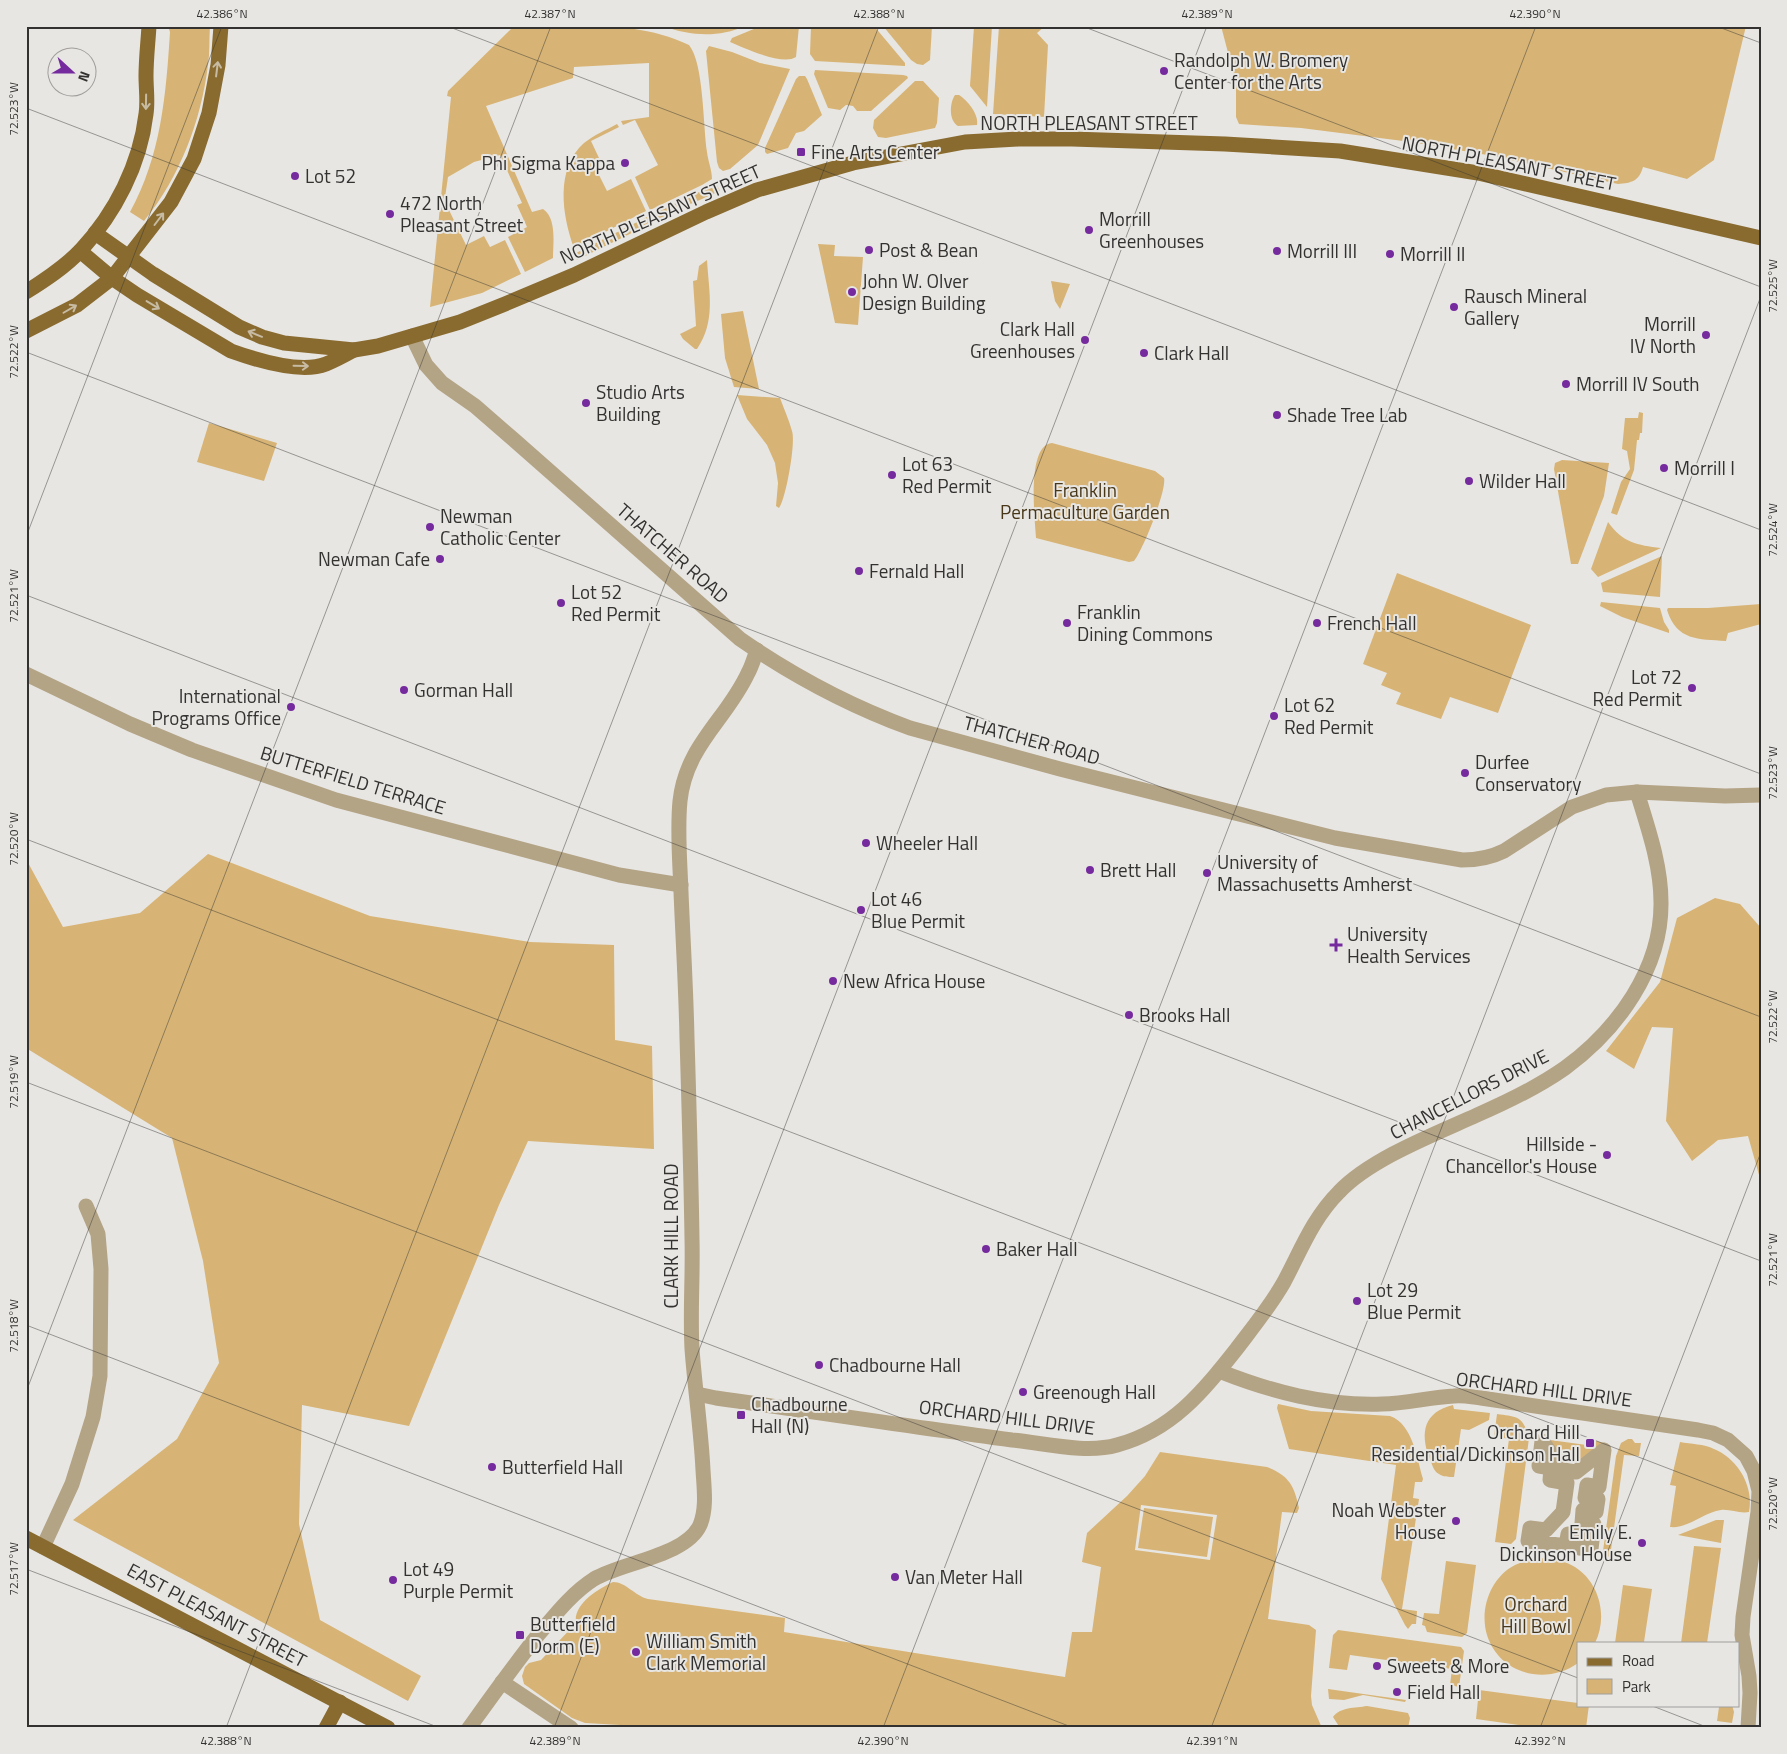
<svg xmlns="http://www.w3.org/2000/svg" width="1787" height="1754" font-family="'Titillium Web',sans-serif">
	<rect width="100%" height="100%" fill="#e8e6e3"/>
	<g fill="#d7b475" fill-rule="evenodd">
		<path d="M168 26H210C209 39 210 52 208 65 201 121 180 177 144 221L130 212C161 156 166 95 170 32Z"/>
		<path d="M519 26C575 26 636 20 689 45 704 63 703 127 707 152 708 161 712 170 712 179L702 185 650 210 635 177 658 165 635 120 623 125 621 121 649 117V63L574 67 573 78 486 106 532 212 543 209C557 218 553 244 553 258L525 272 508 237 527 227 517 205 522 203 500 155 474 162 448 177 443 211 449 210 466 245 484 236 490 247 505 240 521 274 482 293 430 307 451 97 447 96 448 91 513 27Z"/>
		<path d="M663 26H745C718 38 690 36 663 26Z"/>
		<path d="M761 26H799L796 57C783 66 744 48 730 42L732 38Z"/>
		<polygon points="811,26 874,26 905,63 905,66 815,61 810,54"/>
		<polygon points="883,26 932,26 930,60 923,65 917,64 911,60"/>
		<polygon points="974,26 992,26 987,107 970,86"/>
		<polygon points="999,26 1045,26 1037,33 1048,45 1044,117 993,114"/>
		<path d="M1221 26H1746L1714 160 1687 179 1643 167C1639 181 1632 183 1618 184L1493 156 1411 142 1301 128 1239 124 1236 117V83Z"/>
		<polygon points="709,46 732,52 760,63 790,69 758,145 730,169 723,171 719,168 717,162 706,51"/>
		<polygon points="815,70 903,75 907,76 908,78 871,111 857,111 853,106 846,105 840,110 828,108 814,74"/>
		<polygon points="799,76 805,76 807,79 822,115 804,131 796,133 788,148 767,154 765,152 765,148 796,79"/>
		<polygon points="915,81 923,81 939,98 937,123 935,128 886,138 878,137 873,128 874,120"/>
		<path d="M955 95H959C967 100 979 114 977 125L958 126C949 121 949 104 955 95Z"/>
		<path d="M617 124 619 127 591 141 599 158 592 161 607 191 631 179 646 211 574 248C562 215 555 169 584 143 594 135 606 130 617 124Z"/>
		<polygon points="714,185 717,185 720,191 677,210 656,221 653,214"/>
		<polygon points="649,216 652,223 577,260 574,254"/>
		<polygon points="818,244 835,245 834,256 863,257 858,325 835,323"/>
		<path d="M707 260C709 293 716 321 697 349H695L683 339 680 334 696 326 693 281 697 280 699 266Z"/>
		<polygon points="1051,281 1070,284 1060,309 1055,301"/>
		<polygon points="743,311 759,389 734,387 725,358 721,314"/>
		<path d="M737 395 780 398C784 409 789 420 792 431 796 442 786 499 779 508L776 506 778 483 775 463 767 445 747 419Z"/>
		<polygon points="1639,412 1643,413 1642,433 1640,433 1639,440 1637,440 1634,470 1617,515 1611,513 1621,482 1630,469 1627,451 1622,449 1625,418 1638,418"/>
		<polygon points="209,423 277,443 264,481 197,462"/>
		<path d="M1052 443 1155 471 1164 478C1167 490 1143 550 1134 561L1129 562 1036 538C1035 520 1026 445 1052 443Z"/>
		<polygon points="1562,460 1609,463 1604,496 1578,564 1571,564 1554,469 1555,463"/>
		<path d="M1608 522C1623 543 1637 545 1661 548L1598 577 1591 569Z"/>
		<polygon points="1662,556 1660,597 1603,592 1601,583"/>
		<polygon points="1397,573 1531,625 1498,713 1450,697 1441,719 1396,704 1401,693 1381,685 1387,673 1363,664"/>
		<polygon points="1601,602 1660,608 1664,622 1669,630 1669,633 1622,617 1600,606"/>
		<path d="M1761 604V624L1728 633 1726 641C1698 639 1677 641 1667 610L1668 608H1708Z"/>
		<polygon points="208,854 370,916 530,942 614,945 615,1040 652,1046 654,1149 528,1141 499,1205 409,1426 302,1405 299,1524 320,1620 421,1676 408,1701 73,1520 177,1439 219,1363 203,1261 172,1138 26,1048 26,859 63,927 140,913"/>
		<polygon points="1715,898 1740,904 1761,928 1761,1182 1748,1136 1718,1140 1692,1161 1666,1121 1673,1028 1652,1027 1634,1069 1606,1051 1660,982 1677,918"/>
		<path d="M1278 1404 1311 1411 1390 1416C1413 1424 1417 1459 1423 1479L1422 1482H1415L1413 1498 1419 1499 1402 1609 1417 1611 1416 1624H1412L1408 1629 1405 1625 1381 1579 1396 1465 1289 1449 1277 1408Z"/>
		<path d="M1453 1405 1454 1409 1490 1413 1489 1420 1469 1430 1461 1429 1454 1477C1449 1477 1443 1477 1439 1474 1433 1471 1432 1463 1429 1457 1420 1432 1424 1412 1453 1405Z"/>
		<path d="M1497 1414C1518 1417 1523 1416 1529 1438L1516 1539 1511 1544 1495 1542 1509 1439 1494 1436Z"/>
		<polygon points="1543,1434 1550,1435 1550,1440 1594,1446 1595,1441 1605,1443 1604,1450 1589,1462 1560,1459"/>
		<polygon points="1628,1439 1632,1439 1635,1443 1641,1443 1639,1456 1624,1455 1610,1557 1606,1556 1603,1551 1616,1456 1621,1443"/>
		<path d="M1680 1442C1691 1444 1704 1444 1714 1449 1738 1459 1754 1486 1749 1512 1740 1514 1730 1509 1721 1510 1704 1512 1688 1529 1670 1527L1676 1486 1670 1485Z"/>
		<path d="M1160 1452 1267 1467C1289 1476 1294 1485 1299 1508L1297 1513 1282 1512 1268 1619 1309 1625 1316 1630 1311 1696 1312 1705 1322 1728H768L755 1726 673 1728 585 1723 572 1718 524 1684 522 1676 525 1667 529 1663 541 1660 576 1623C573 1604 598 1589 613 1582 626 1582 635 1596 648 1599L785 1618 784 1632 1065 1677 1072 1632H1092L1101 1567 1082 1562 1087 1533 1127 1496 1145 1476ZM1141 1505 1217 1515 1210 1560 1135 1550Z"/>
		<polygon points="1144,1508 1213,1517 1207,1557 1138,1548"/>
		<polygon points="1716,1520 1724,1520 1721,1543 1678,1535"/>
		<polygon points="1694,1546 1721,1548 1707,1643 1681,1643"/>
		<path d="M1545 1558C1556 1560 1565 1561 1575 1567 1600 1583 1608 1617 1595 1643H1578V1663C1546 1686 1499 1674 1487 1635 1479 1609 1491 1577 1515 1565 1525 1560 1535 1559 1545 1558Z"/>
		<polygon points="1446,1561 1476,1565 1467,1633 1462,1637 1427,1632 1425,1626 1422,1625 1424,1613 1439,1614"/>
		<polygon points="1623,1585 1652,1589 1644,1642 1648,1643 1615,1643"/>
		<polygon points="1338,1630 1461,1647 1464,1651 1459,1687 1450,1685 1452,1669 1350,1655 1347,1670 1329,1668 1333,1635"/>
		<polygon points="1328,1689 1406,1700 1405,1702 1363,1695 1344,1700 1329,1699"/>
		<polygon points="1479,1690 1578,1703 1578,1705 1589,1705 1586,1728 1541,1728 1476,1719"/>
		<polygon points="1709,1705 1732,1705 1734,1712 1732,1723 1717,1721 1719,1707"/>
		<path d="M1367 1706 1408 1713 1410 1718 1408 1728H1340L1333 1717C1340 1707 1355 1708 1367 1706Z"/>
	</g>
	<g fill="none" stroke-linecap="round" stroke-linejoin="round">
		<g stroke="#b4a486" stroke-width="15">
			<path d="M412 336 426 365 442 383 475 406 513 439 740 639C792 675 850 706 910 728L1060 769 1335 838 1462 860C1477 860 1490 858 1504 851L1572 807 1606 795 1637 792 1725 796 1761 795"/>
			<polyline points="26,674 130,724 192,750 336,800 619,875 681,885"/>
			<path d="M1219 1371C1272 1392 1325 1406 1382 1404 1406 1404 1430 1397 1454 1396 1463 1395 1472 1397 1481 1398L1698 1430 1713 1433 1728 1440 1746 1456 1754 1471 1759 1491 1758 1512 1743 1617 1742 1635 1749 1676 1750 1693 1748 1728"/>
			<path d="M697 1394 716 1398C815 1412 913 1427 1012 1440 1044 1443 1086 1454 1117 1445 1173 1430 1204 1390 1238 1347 1254 1326 1271 1305 1284 1282 1301 1250 1313 1218 1339 1192 1370 1159 1435 1134 1477 1115 1507 1102 1538 1087 1565 1068 1617 1030 1662 969 1661 902 1661 865 1648 828 1637 792"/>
			<polygon points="1542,1441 1563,1470 1576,1472 1604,1450 1599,1487 1587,1485 1585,1498 1598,1499 1596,1512 1583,1510 1582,1523 1594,1524 1591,1549 1579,1548 1580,1535 1568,1534 1566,1546 1528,1541 1530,1528 1546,1530 1563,1512 1567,1483 1550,1480 1551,1468 1539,1466"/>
			<polyline points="43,1547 72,1484 93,1417 100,1376 101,1269 98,1234 86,1206"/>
			<polyline points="502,1682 571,1728"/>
			<path d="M469 1728C492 1696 514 1665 538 1635 555 1615 572 1593 594 1579 623 1562 686 1556 700 1525 707 1508 704 1488 703 1470 701 1430 695 1389 692 1349 690 1312 693 1276 692 1239 691 1172 689 1105 687 1038 686 989 683 941 681 892 680 862 677 831 680 801 686 745 727 719 748 673 752 666 754 658 757 650"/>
		</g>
		<g stroke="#896b30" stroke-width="15">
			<polyline points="95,233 153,274 239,327 262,337 284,343 354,350 378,346 460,322 505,304 574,275 706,212 757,190 853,163 965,142 1018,139 1072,139 1225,144 1340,151 1478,173 1761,238"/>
			<path d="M80 251 112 278 137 295 231 351C256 360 300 374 326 364 336 360 345 355 354 350"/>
			<path d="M26 292C45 280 65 267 81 250 115 213 140 165 146 114 148 102 146 89 146 76 146 59 148 43 149 26"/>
			<polyline points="26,331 77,305 112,278 171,202 194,159 209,113 218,65 221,26"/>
			<polyline points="26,1538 388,1728"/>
			<polyline points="326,1728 340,1702"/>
		</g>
	</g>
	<defs><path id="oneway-shaft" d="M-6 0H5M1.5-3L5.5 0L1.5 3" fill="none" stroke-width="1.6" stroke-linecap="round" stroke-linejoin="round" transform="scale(1.25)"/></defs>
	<g stroke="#c7bba4">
		<use href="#oneway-shaft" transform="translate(217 69) rotate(-83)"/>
		<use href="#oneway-shaft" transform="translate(146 102) rotate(91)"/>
		<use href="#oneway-shaft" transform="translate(159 219) rotate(-53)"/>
		<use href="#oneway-shaft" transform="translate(153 305) rotate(31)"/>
		<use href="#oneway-shaft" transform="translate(70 309) rotate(-30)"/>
		<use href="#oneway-shaft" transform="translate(255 334) rotate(-158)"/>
		<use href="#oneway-shaft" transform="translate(301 366) rotate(1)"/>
	</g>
	<path fill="none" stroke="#333231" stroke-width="1" stroke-opacity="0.45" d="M447 26 1761 530M1082 26 1761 287M1716 26 1761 43M26 108 1761 774M26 352 1761 1017M26 537 222 26M26 595 1761 1261M26 839 1761 1504M26 1082 1578 1678M26 1325 1074 1728M26 1392 551 26M26 1569 440 1728M1650 1705 1709 1728M226 1728 879 26M554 1728 1207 26M883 1728 1536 26M1211 1728 1761 296M1540 1728 1761 1152"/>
	<g fill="#752a9d" stroke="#e8e6e3" stroke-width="2">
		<circle cx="1164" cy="71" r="5"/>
		<rect x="796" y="147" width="10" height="10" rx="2.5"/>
		<circle cx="625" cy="163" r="5"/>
		<circle cx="295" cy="176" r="5"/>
		<circle cx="390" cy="214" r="5"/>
		<circle cx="1089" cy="230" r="5"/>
		<circle cx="869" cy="250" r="5"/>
		<circle cx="1277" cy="251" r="5"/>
		<circle cx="1390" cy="254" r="5"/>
		<circle cx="852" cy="292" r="5"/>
		<circle cx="1454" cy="307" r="5"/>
		<circle cx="1706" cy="335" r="5"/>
		<circle cx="1085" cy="340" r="5"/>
		<circle cx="1144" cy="353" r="5"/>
		<circle cx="1566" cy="384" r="5"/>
		<circle cx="586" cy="403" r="5"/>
		<circle cx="1277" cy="415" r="5"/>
		<circle cx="1664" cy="468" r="5"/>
		<circle cx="892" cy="475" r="5"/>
		<circle cx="1469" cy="481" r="5"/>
		<circle cx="430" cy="527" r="5"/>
		<circle cx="440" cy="559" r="5"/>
		<circle cx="859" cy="571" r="5"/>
		<circle cx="561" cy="603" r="5"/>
		<circle cx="1067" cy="623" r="5"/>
		<circle cx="1317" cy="623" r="5"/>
		<circle cx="1692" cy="688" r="5"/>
		<circle cx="404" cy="690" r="5"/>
		<circle cx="291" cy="707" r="5"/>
		<circle cx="1274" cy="716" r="5"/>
		<circle cx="1465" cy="773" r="5"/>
		<circle cx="866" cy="843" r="5"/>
		<circle cx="1090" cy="870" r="5"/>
		<circle cx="1207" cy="873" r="5"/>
		<circle cx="861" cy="910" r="5"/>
		<path d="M1333.5 937.5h5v5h5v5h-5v5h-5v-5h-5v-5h5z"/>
		<circle cx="833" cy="981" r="5"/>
		<circle cx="1129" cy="1015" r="5"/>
		<circle cx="1607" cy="1155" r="5"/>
		<circle cx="986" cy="1249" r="5"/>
		<circle cx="1357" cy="1301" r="5"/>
		<circle cx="819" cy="1365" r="5"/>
		<circle cx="1023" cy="1392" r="5"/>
		<rect x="736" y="1410" width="10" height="10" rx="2.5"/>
		<rect x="1585" y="1438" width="10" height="10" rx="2.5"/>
		<circle cx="492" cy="1467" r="5"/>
		<circle cx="1456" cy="1521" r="5"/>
		<circle cx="1642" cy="1543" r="5"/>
		<circle cx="895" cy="1577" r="5"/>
		<circle cx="393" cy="1580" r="5"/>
		<rect x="515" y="1630" width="10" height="10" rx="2.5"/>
		<circle cx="636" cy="1652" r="5"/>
		<circle cx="1377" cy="1666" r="5"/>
		<circle cx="1397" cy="1692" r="5"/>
	</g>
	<g text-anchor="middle" stroke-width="4" stroke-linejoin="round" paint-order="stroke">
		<g font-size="19" fill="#333231" stroke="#e8e6e3" text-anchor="start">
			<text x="1174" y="67">Randolph W. Bromery<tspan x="1174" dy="22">Center for the Arts</tspan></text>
			<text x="811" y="159">Fine Arts Center</text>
			<text x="615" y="170" text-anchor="end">Phi Sigma Kappa</text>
			<text x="305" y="183">Lot 52</text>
			<text x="400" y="210">472 North<tspan x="400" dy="22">Pleasant Street</tspan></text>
			<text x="1099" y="226">Morrill<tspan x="1099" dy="22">Greenhouses</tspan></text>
			<text x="879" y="257">Post &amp; Bean</text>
			<text x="1287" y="258">Morrill III</text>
			<text x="1400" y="261">Morrill II</text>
			<text x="862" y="288">John W. Olver<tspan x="862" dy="22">Design Building</tspan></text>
			<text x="1464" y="303">Rausch Mineral<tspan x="1464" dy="22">Gallery</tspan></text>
			<text x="1696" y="331" text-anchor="end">Morrill<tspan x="1696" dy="22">IV North</tspan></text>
			<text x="1075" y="336" text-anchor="end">Clark Hall<tspan x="1075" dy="22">Greenhouses</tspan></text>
			<text x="1154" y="360">Clark Hall</text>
			<text x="1576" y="391">Morrill IV South</text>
			<text x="596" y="399">Studio Arts<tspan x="596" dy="22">Building</tspan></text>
			<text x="1287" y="422">Shade Tree Lab</text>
			<text x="902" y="471">Lot 63<tspan x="902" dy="22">Red Permit</tspan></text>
			<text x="1674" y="475">Morrill I</text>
			<text x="1479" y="488">Wilder Hall</text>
			<text x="440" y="523">Newman<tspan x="440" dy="22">Catholic Center</tspan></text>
			<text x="430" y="566" text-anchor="end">Newman Cafe</text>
			<text x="869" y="578">Fernald Hall</text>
			<text x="571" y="599">Lot 52<tspan x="571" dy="22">Red Permit</tspan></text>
			<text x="1077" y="619">Franklin<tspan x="1077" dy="22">Dining Commons</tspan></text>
			<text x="1327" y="630">French Hall</text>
			<text x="1682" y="684" text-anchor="end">Lot 72<tspan x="1682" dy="22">Red Permit</tspan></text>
			<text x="414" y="697">Gorman Hall</text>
			<text x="281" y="703" text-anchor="end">International<tspan x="281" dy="22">Programs Office</tspan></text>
			<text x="1284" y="712">Lot 62<tspan x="1284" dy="22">Red Permit</tspan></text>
			<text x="1475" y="769">Durfee<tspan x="1475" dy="22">Conservatory</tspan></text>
			<text x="876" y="850">Wheeler Hall</text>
			<text x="1217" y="869">University of<tspan x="1217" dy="22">Massachusetts Amherst</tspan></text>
			<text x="1100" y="877">Brett Hall</text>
			<text x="871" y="906">Lot 46<tspan x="871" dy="22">Blue Permit</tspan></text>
			<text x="1347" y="941">University<tspan x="1347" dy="22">Health Services</tspan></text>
			<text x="843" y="988">New Africa House</text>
			<text x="1139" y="1022">Brooks Hall</text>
			<text x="1597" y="1151" text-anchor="end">Hillside -<tspan x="1597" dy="22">Chancellor's House</tspan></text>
			<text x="996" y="1256">Baker Hall</text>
			<text x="1367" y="1297">Lot 29<tspan x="1367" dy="22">Blue Permit</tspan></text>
			<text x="829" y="1372">Chadbourne Hall</text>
			<text x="1033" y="1399">Greenough Hall</text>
			<text x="751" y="1411">Chadbourne<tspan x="751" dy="22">Hall (N)</tspan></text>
			<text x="1580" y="1439" text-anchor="end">Orchard Hill<tspan x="1580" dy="22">Residential/Dickinson Hall</tspan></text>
			<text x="502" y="1474">Butterfield Hall</text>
			<text x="1446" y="1517" text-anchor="end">Noah Webster<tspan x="1446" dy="22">House</tspan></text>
			<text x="1632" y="1539" text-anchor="end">Emily E.<tspan x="1632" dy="22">Dickinson House</tspan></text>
			<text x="403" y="1576">Lot 49<tspan x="403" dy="22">Purple Permit</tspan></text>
			<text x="905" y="1584">Van Meter Hall</text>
			<text x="530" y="1631">Butterfield<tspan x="530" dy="22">Dorm (E)</tspan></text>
			<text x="646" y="1648">William Smith<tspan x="646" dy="22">Clark Memorial</tspan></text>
			<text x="1387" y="1673">Sweets &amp; More</text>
			<text x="1407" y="1699">Field Hall</text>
		</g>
		<g font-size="19" fill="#333231" stroke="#e8e6e3">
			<text x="1089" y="130">NORTH PLEASANT STREET</text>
			<text transform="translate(1509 163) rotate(11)" y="7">NORTH PLEASANT STREET</text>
			<text transform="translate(660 214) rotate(-24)" y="7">NORTH PLEASANT STREET</text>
			<text transform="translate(673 553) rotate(41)" y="7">THATCHER ROAD</text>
			<text transform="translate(1032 740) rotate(15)" y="7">THATCHER ROAD</text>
			<text transform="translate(353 780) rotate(17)" y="7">BUTTERFIELD TERRACE</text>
			<text transform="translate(1469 1094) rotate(-27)" y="7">CHANCELLORS DRIVE</text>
			<text transform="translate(671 1236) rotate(-90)" y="7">CLARK HILL ROAD</text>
			<text transform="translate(1544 1389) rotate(7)" y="7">ORCHARD HILL DRIVE</text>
			<text transform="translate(1007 1417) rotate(7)" y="7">ORCHARD HILL DRIVE</text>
			<text transform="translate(217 1615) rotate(28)" y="7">EAST PLEASANT STREET</text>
		</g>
		<g font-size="19" fill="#483718" stroke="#e8e6e3">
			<text x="1085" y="497">Franklin<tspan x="1085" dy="22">Permaculture Garden</tspan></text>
			<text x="1536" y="1611">Orchard<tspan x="1536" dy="22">Hill Bowl</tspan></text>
		</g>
	</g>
	<rect width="1787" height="1754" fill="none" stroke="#e8e6e3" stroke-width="55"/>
	<rect x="1577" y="1642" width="162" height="65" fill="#e8e6e3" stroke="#a09e9c"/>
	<rect x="1587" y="1658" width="25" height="8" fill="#896b30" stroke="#a09e9c"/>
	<text x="1622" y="1666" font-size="15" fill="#333231">Road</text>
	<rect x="1587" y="1679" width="25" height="15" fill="#d7b475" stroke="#a09e9c"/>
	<text x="1622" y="1692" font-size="15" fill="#333231">Park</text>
	<g transform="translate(72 72) rotate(111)"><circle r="24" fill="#e8e6e3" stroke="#a09e9c"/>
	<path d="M0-4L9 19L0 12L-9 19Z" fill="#752a9d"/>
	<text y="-8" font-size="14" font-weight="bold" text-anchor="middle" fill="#333231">N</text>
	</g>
	<rect x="28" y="28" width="1732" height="1698" fill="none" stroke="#333231" stroke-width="2"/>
	<g font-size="12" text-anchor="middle" fill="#333231">
		<text x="222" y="18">42.386°N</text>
		<text x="550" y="18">42.387°N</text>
		<text x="879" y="18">42.388°N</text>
		<text x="1207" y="18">42.389°N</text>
		<text x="1535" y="18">42.390°N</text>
		<text transform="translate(14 109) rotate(-90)" y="4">72.523°W</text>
		<text transform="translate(1773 286) rotate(-90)" y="4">72.525°W</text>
		<text transform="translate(14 352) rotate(-90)" y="4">72.522°W</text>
		<text transform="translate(1773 530) rotate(-90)" y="4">72.524°W</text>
		<text transform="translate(14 596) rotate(-90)" y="4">72.521°W</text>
		<text transform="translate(1773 773) rotate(-90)" y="4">72.523°W</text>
		<text transform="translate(14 839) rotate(-90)" y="4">72.520°W</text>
		<text transform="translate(1773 1017) rotate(-90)" y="4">72.522°W</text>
		<text transform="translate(14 1082) rotate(-90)" y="4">72.519°W</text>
		<text transform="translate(1773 1260) rotate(-90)" y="4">72.521°W</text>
		<text transform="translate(14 1326) rotate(-90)" y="4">72.518°W</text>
		<text transform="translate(1773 1504) rotate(-90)" y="4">72.520°W</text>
		<text transform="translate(14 1569) rotate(-90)" y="4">72.517°W</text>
		<text x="226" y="1745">42.388°N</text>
		<text x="555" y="1745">42.389°N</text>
		<text x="883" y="1745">42.390°N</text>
		<text x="1212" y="1745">42.391°N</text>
		<text x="1540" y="1745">42.392°N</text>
	</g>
</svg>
